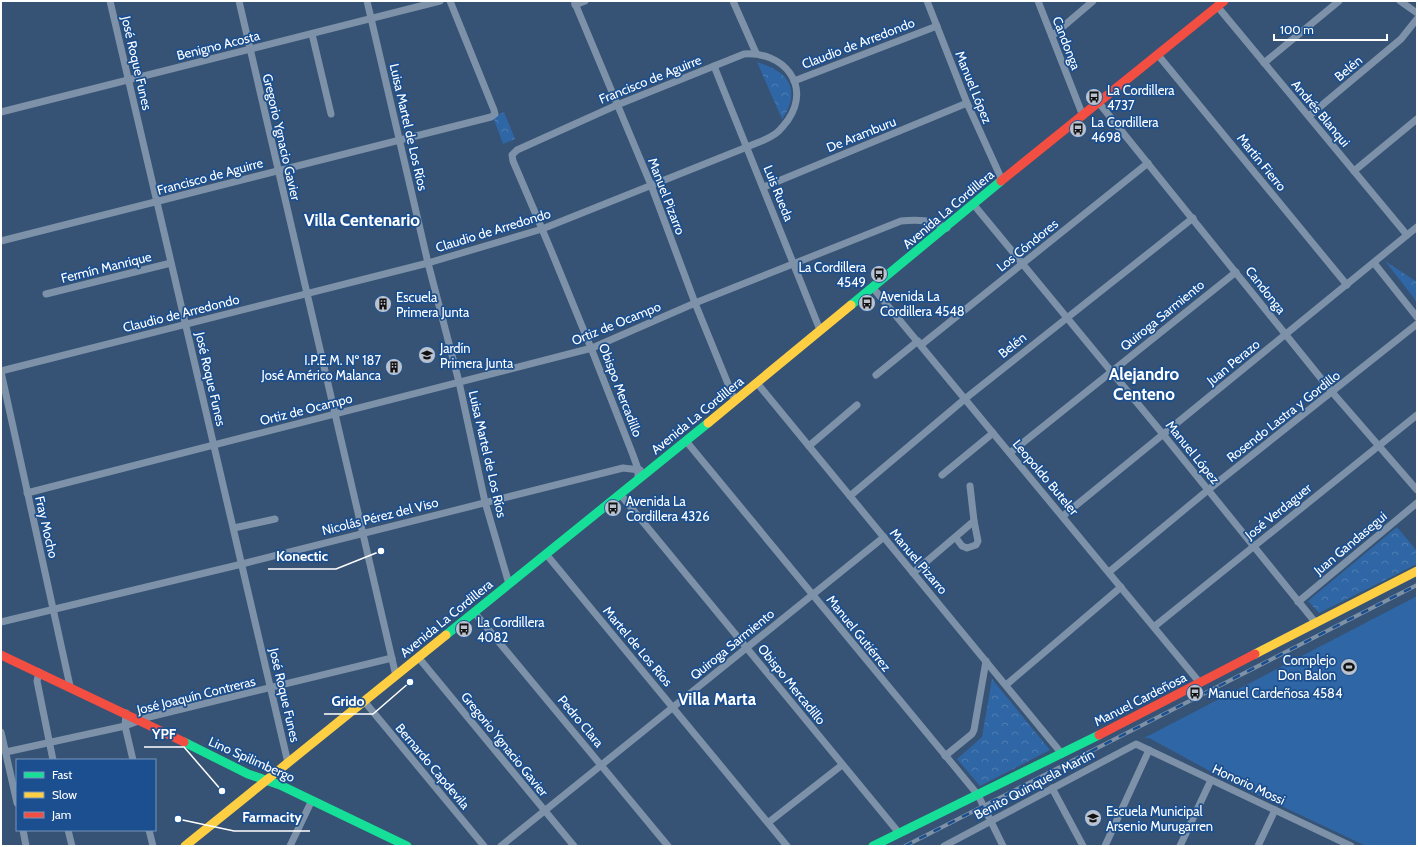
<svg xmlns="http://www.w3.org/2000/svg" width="1418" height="847" font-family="Cabin,sans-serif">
	<defs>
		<pattern id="forest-crowns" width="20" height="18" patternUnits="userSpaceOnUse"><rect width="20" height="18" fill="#2f66a5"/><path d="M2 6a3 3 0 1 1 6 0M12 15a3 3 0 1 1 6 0" fill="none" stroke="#4e7db2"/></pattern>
	</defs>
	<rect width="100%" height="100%" fill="#365274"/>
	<g fill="url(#forest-crowns)">
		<path d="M757 62C776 68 794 77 791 99 789 107 787 113 782 119Z"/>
		<polygon points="504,112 515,139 503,144 493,117"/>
		<polygon points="1385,261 1417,282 1417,302"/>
		<polygon points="1397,527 1417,551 1417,564 1319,613 1308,601"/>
		<polygon points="992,679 1050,750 980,786 957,759 982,737"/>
	</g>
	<polygon fill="#2f66a5" points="1417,596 1417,846 1366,846 1230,782 1149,738 1144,738"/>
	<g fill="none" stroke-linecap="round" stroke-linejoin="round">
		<g stroke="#7d92a8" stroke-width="7">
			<polyline points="110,1 288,763"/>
			<polyline points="239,1 396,676"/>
			<polyline points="367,1 428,263 459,382 485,502 509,584"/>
			<polyline points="574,1 651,185 695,303 735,401"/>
			<polyline points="733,1 756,53"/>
			<polyline points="927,1 967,103 1002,180"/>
			<polyline points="1038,1 1083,116"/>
			<polyline points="1400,1 1417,13"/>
			<polyline points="575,5 585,1"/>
			<polyline points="1217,6 1407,235"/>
			<polyline points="312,34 331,114"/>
			<polyline points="1052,36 1093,1"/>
			<polyline points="1158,55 1347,285"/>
			<polyline points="1264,63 1339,1"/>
			<polyline points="714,66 820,330"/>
			<polyline points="794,81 937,26"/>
			<polyline points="1099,103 1332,392 1417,490"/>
			<polyline points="1,112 440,1"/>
			<polyline points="1309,116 1401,39 1417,19"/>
			<polyline points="1354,171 1417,119"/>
			<polyline points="764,187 967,103"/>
			<polyline points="974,205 1162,433 1315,622"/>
			<polyline points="1,241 491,117 495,114 494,110 450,1"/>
			<polyline points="1374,263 1417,317"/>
			<polyline points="873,288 1200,683"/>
			<polyline points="46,294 171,263"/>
			<polyline points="921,345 1148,163"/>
			<path d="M1 371 428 263 542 229 747 147C756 143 767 140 775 134 780 131 784 125 788 120 812 85 783 51 744 54L617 105 517 150 512 155 513 161C555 258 595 356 633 455L638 469V480"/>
			<polyline points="1,372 70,686"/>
			<polyline points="876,375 918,341"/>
			<polyline points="757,383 1062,754"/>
			<polyline points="686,441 978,795 1003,846"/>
			<polyline points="809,446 857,405"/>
			<polyline points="1010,453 1236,272"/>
			<polyline points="942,475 993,433"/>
			<path d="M27 493 592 348 695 303 901 221C919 219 930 220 947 228"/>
			<polyline points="620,494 899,833"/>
			<polyline points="850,496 966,398 1193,218"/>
			<polyline points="1063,516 1417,227"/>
			<polyline points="234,528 275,519"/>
			<polyline points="956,538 962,546 967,548 976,545 978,541 974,521"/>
			<polyline points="546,554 787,846"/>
			<polyline points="1109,572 1208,490 1417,324"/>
			<polyline points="913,573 974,521 970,486"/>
			<polyline points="1298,602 1417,503"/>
			<polyline points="474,612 668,846"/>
			<polyline points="1,622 242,564 623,468 640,470"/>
			<polyline points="1155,626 1417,415"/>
			<polyline points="418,657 574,846"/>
			<polyline points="39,672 37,681 53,760"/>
			<polyline points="1006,685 1121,587"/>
			<polyline points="364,701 484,846"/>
			<polyline points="126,713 125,726 133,760"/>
			<polyline points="1,732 17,803"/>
			<polyline points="6,752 125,726 149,717 392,658"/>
			<polyline points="945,756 972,734 974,730 986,661"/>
			<polyline points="1052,788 1083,846"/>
			<polyline points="769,822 842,765"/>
			<polyline points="23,830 26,846"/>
			<polyline points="68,830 72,846"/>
			<polyline points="149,830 153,846"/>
			<polyline points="290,846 312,800"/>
			<polyline points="501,846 884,537"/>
			<polyline points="944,846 1136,744 1351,846"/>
			<polyline points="1105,846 1149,750"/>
			<polyline points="1180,846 1211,780"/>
			<polyline points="1258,846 1275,810"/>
		</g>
		<g stroke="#16e098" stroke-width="9">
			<polyline points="851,305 1001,181"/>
			<polyline points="446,635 708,423"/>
			<polyline points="184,742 248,774 280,785 407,846"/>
			<polyline points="873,846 1099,735"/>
		</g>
		<g stroke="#ffcf43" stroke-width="9">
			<polyline points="708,423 851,305"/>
			<polyline points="1255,654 1417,571"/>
			<polyline points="185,846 446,635"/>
		</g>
		<g stroke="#f24e42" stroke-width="9">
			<polyline points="1001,181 1224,1"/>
			<polyline points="1,655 184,742"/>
			<polyline points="1099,735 1255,654"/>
		</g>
		<g stroke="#7e92a7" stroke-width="4">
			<polyline id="rail" points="905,846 1417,585"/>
		</g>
		<use href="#rail" stroke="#1b4f8f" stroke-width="2.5" stroke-dasharray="8" stroke-linecap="butt"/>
	</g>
	<defs>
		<g id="bus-disc" transform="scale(0.9)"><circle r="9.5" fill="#b9c2ce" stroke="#1b4f8f"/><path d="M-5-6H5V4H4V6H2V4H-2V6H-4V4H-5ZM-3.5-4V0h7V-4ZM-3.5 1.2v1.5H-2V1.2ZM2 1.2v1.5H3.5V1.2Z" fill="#111"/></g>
		<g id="building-disc" transform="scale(0.9)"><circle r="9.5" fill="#b9c2ce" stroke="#1b4f8f"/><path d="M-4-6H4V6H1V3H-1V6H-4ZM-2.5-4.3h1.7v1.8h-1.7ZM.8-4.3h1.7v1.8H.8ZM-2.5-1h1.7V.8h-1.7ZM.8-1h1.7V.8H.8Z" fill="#111"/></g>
		<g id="school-disc" transform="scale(0.9)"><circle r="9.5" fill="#b9c2ce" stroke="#1b4f8f"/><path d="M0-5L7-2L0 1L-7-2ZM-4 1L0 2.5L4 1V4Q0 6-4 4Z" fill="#111"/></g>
		<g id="stadium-disc" transform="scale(0.9)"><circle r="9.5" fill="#b9c2ce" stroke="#1b4f8f"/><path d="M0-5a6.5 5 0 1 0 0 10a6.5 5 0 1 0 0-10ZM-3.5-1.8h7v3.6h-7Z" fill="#111"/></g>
	</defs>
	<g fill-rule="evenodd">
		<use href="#bus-disc" x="1094" y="97"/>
		<use href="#bus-disc" x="1078" y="129"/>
		<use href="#bus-disc" x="879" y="274"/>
		<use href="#bus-disc" x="867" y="303"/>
		<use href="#building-disc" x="383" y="304"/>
		<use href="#school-disc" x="427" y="355"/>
		<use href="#building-disc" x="394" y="367"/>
		<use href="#bus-disc" x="613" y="508"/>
		<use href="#bus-disc" x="464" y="629"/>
		<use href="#stadium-disc" x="1349" y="667"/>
		<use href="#bus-disc" x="1195" y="693"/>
		<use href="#school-disc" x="1093" y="818"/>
	</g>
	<g text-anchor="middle" stroke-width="3.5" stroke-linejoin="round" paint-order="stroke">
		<g font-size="13" fill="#fff" stroke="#1b4f8f">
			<text transform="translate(858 43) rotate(-21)" y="5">Claudio de Arredondo</text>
			<text transform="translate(1067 43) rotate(69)" y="5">Candonga</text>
			<text transform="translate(218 45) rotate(-14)" y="5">Benigno Acosta</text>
			<text transform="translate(137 63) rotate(77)" y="5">José Roque Funes</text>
			<text transform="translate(1348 68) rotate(-40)" y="5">Belén</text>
			<text transform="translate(650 79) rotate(-22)" y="5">Francisco de Aguirre</text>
			<text transform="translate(974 87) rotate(68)" y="5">Manuel López</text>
			<text transform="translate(1321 113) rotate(50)" y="5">Andrés Blanqui</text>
			<text transform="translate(409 127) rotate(77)" y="5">Luisa Martel de Los Ríos</text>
			<text transform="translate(861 134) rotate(-22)" y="5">De Aramburu</text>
			<text transform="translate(282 137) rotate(77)" y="5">Gregorio Ygnacio Gavier</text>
			<text transform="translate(1262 162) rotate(51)" y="5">Martín Fierro</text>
			<text transform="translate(210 176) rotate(-15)" y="5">Francisco de Aguirre</text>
			<text transform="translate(779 193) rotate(68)" y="5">Luis Rueda</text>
			<text transform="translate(667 196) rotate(69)" y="5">Manuel Pizarro</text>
			<text transform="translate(948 209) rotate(-40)" y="5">Avenida La Cordillera</text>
			<text transform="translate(493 230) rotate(-17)" y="5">Claudio de Arredondo</text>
			<text transform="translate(1027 245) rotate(-39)" y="5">Los Cóndores</text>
			<text transform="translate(106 267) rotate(-14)" y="5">Fermín Manrique</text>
			<text transform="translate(1266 290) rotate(52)" y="5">Candonga</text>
			<text transform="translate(181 313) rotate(-14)" y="5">Claudio de Arredondo</text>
			<text transform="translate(1162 315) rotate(-39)" y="5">Quiroga Sarmiento</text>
			<text transform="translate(616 323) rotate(-22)" y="5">Ortiz de Ocampo</text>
			<text transform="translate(1012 345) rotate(-39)" y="5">Belén</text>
			<text transform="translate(1233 362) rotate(-39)" y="5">Juan Perazo</text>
			<text transform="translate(211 379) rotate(77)" y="5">José Roque Funes</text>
			<text transform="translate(621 390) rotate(69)" y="5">Obispo Mercadillo</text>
			<text transform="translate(306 409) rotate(-14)" y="5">Ortiz de Ocampo</text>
			<text transform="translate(697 415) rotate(-39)" y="5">Avenida La Cordillera</text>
			<text transform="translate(1283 416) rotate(-38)" y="5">Rosendo Lastra y Gordillo</text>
			<text transform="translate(1193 452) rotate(51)" y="5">Manuel López</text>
			<text transform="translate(488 454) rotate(77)" y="5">Luisa Martel de Los Ríos</text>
			<text transform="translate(1046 477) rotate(50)" y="5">Leopoldo Buteler</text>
			<text transform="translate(1278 511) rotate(-39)" y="5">José Verdaguer</text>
			<text transform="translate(380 516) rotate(-14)" y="5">Nicolás Pérez del Viso</text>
			<text transform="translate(47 527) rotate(77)" y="5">Fray Mocho</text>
			<text transform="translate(1350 543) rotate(-40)" y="5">Juan Gandasegui</text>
			<text transform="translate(919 561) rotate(50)" y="5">Manuel Pizarro</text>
			<text transform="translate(446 618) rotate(-39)" y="5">Avenida La Cordillera</text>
			<text transform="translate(859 633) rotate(51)" y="5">Manuel Gutiérrez</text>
			<text transform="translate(732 644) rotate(-39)" y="5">Quiroga Sarmiento</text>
			<text transform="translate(638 646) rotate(50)" y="5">Martel de Los Ríos</text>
			<text transform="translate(792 684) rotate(51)" y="5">Obispo Mercadillo</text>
			<text transform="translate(196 695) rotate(-14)" y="5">José Joaquín Contreras</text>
			<text transform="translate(285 695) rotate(77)" y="5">José Roque Funes</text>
			<text transform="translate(1140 699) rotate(-27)" y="5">Manuel Cardeñosa</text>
			<text transform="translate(581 721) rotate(50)" y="5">Pedro Clara</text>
			<text transform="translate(505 744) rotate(51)" y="5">Gregorio Ygnacio Gavier</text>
			<text transform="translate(252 759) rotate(24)" y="5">Lino Spilimbergo</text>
			<text transform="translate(433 766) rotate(50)" y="5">Bernardo Capdevila</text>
			<text transform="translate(1034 784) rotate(-28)" y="5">Benito Quinquela Martín</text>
			<text transform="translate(1249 784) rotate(25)" y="5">Honorio Mossi</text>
		</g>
		<g font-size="13" fill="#fff" stroke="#1b4f8f" text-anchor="start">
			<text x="1107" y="95">La Cordillera<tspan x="1107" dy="15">4737</tspan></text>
			<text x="1091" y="127">La Cordillera<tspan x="1091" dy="15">4698</tspan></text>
			<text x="866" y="272" text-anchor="end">La Cordillera<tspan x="866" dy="15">4549</tspan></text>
			<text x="880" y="301">Avenida La<tspan x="880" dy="15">Cordillera 4548</tspan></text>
			<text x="396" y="302">Escuela<tspan x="396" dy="15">Primera Junta</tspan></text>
			<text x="440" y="353">Jardín<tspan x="440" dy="15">Primera Junta</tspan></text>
			<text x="381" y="365" text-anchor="end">I.P.E.M. Nº 187<tspan x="381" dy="15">José Américo Malanca</tspan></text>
			<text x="626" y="506">Avenida La<tspan x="626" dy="15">Cordillera 4326</tspan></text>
			<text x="477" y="627">La Cordillera<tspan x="477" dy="15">4082</tspan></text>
			<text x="1336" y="665" text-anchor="end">Complejo<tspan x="1336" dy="15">Don Balon</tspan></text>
			<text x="1208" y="698">Manuel Cardeñosa 4584</text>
			<text x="1106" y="816">Escuela Municipal<tspan x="1106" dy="15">Arsenio Murugarren</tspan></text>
		</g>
		<g font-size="17" font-weight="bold" fill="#fff" stroke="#1b4f8f">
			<text x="362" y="226">Villa Centenario</text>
			<text x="1144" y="380">Alejandro<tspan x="1144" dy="20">Centeno</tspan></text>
			<text x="717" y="705">Villa Marta</text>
		</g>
	</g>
	<path fill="none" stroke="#fff" stroke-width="1.5" d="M381 551L336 569H268M410 682L373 714H324M222 791L184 747H144M178 819L234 831H310"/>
	<g fill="#fff" stroke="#1b4f8f" stroke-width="1.5">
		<circle cx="381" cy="551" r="4"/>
		<circle cx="410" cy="682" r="4"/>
		<circle cx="222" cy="791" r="4"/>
		<circle cx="178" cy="819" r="4"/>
	</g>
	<g font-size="14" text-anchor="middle" font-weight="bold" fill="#fff" stroke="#1b4f8f" stroke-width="3.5" stroke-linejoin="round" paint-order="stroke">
		<text x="302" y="561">Konectic</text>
		<text x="348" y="706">Grido</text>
		<text x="164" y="739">YPF</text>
		<text x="272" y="822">Farmacity</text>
	</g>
	<rect width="1418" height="847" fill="none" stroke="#ffffff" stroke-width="4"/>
	<rect x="16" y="759" width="140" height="72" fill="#1b4f8f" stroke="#7695bc"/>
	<rect x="24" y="772" width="20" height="6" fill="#16e098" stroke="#7695bc"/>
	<text x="52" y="779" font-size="12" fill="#ffffff">Fast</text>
	<rect x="24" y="792" width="20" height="6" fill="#ffcf43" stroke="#7695bc"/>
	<text x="52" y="799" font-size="12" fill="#ffffff">Slow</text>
	<rect x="24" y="812" width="20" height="6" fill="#f24e42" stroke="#7695bc"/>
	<text x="52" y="819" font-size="12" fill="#ffffff">Jam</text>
	<path d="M1274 34v6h113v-6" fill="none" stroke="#ffffff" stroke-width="2"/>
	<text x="1280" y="34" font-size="12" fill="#ffffff" stroke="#1b4f8f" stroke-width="3" paint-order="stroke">100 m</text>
</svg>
